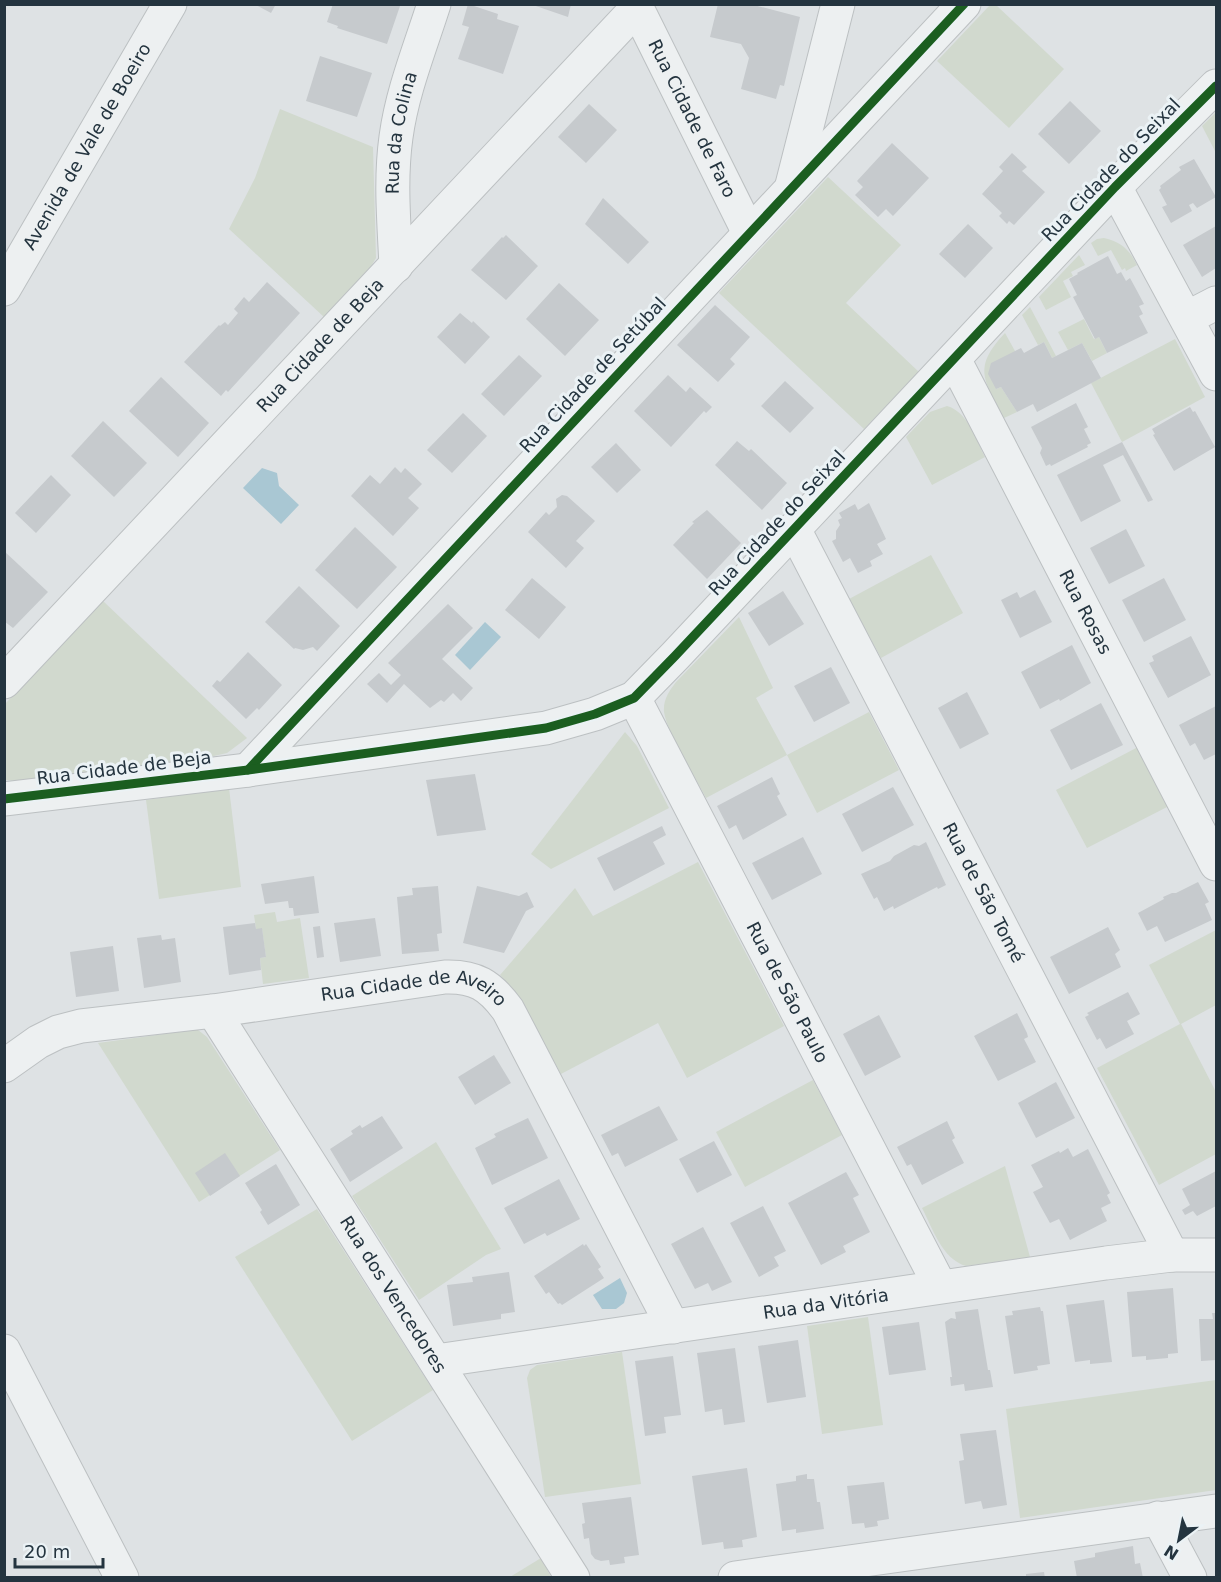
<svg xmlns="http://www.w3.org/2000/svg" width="1221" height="1582" font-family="'DejaVu Sans',sans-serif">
	<rect width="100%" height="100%" fill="#dee2e4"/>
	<g fill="#d1d9ce">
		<polygon points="990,5 996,5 1064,69 1009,128 937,61"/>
		<polygon points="280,109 373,147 376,258 370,268 324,317 229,229 255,178"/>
		<polygon points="1216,112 1216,153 1202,126"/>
		<polygon points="828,177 901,245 846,303 919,372 864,429 719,293"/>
		<path d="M1104 238C1121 242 1129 249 1137 265L1126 271 1125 268 1122 270 1111 250 1098 256 1091 243 1097 239Z"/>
		<polygon points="1079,255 1085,265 1071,272 1073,276 1063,281 1071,297 1046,310 1039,297"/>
		<polygon points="1030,307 1056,356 1052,358 1044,342 1038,345 1022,315"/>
		<polygon points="1084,319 1094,339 1099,337 1107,353 1092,361 1082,343 1068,350 1058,332"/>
		<path d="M1005 333 1015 351 996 389 1001 387 1017 412 1004 418C984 380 972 368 1005 333Z"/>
		<polygon points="1175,339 1205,397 1122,442 1091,383"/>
		<path d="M947 406C968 412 976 440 985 457L932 485 906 437 930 412Z"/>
		<polygon points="931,555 963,613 881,658 849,599"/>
		<polygon points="103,601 247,738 227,753 214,756 20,781 4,780 4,705"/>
		<path d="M739 617 773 688 756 698 787 755 869 712 899 770 817 813 787 755 706 798C696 778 667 733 664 712 663 700 669 691 676 682Z"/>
		<polygon points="625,732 637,746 669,808 551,869 531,854"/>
		<polygon points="1138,747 1169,806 1087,848 1056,790"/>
		<polygon points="229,788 241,887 159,899 146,800"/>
		<polygon points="698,862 784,1026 687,1078 658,1023 561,1074 516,994 500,975 575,888 593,916"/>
		<polygon points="275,912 277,922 300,918 309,978 263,984 260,958 266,957 262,929 256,929 254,915"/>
		<polygon points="1216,930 1216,1005 1181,1024 1216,1092 1216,1154 1159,1185 1097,1068 1180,1024 1149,965"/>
		<polygon points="193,1030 198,1030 207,1037 280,1150 199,1202 98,1043"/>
		<polygon points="813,1080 842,1135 745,1187 716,1132"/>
		<polygon points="436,1142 501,1249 486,1255 419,1300 352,1196"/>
		<path d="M1005 1166 1030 1257 966 1266C942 1259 933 1229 922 1208Z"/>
		<polygon points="317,1209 433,1390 352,1441 235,1257"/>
		<polygon points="868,1317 883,1425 822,1434 807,1326"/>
		<polygon points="622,1352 641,1484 545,1497 527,1378 530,1370 537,1365"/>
		<polygon points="1216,1380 1216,1490 1020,1518 1006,1409"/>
		<polygon points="541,1558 551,1577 510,1577"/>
	</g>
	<g fill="#a9c7d3">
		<polygon points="262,468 277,473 279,486 299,505 281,524 243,488"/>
		<polygon points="485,622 501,637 470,670 455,655"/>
		<polygon points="620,1278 627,1293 624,1303 616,1309 602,1309 593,1295"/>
	</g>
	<g fill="#c6cacd">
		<polygon points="254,4 276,4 271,13"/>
		<polygon points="333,4 400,6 387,44 337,28 338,26 327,22"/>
		<polygon points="468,4 498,14 497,19 519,26 503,74 458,59 469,27 462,25"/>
		<polygon points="530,4 571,4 568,17"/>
		<polygon points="718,4 750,4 800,17 784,86 780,85 776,99 741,89 749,58 741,44 710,37"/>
		<polygon points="320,56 372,73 357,117 306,101"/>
		<polygon points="1070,101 1101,131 1069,164 1038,134"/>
		<polygon points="589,104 617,130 586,163 558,137"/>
		<polygon points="892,143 929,178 893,216 886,209 878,217 855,195 863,187 857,181"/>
		<polygon points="1012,153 1027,167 1022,171 1045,192 1014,225 1009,221 1007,224 999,216 1002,213 982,194 1003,171 999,167"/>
		<polygon points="1194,159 1216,197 1197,208 1193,203 1189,205 1192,211 1171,223 1162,207 1167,205 1159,190 1161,188 1160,186 1181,170 1179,167"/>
		<polygon points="603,198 649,242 628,264 585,224"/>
		<polygon points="968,224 993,248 965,278 939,254"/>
		<polygon points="1216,226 1216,268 1202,277 1183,245"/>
		<polygon points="506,235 538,266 506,300 471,270 502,237 503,238"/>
		<polygon points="1108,256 1117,274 1121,272 1126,281 1130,278 1136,289 1144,304 1139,306 1143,314 1139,316 1148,333 1107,353 1099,337 1095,339 1073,297 1077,295 1069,279 1078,274 1077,273"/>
		<polygon points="267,282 300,313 228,392 226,390 221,396 184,362 219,325 220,326 225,322 228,325 238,313 234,309 244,297 249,302"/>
		<polygon points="559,283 599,320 565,356 526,319"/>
		<polygon points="715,305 750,337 730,359 735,364 718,382 677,345"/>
		<polygon points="460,313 472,323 473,321 490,337 465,364 437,337"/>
		<polygon points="1044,342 1052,358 1082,343 1101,378 1037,412 1033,404 1017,412 1001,387 996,389 988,374 991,363 1021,348 1024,353"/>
		<polygon points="519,355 542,376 504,416 481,394"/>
		<polygon points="668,375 686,392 690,387 712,407 706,413 704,411 671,447 634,411"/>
		<polygon points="161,377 209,423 178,457 129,411"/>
		<polygon points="785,381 814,408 790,433 761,406"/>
		<polygon points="1076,403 1088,427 1084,429 1091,443 1087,445 1088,447 1051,466 1050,464 1046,466 1040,453 1042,448 1031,427"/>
		<polygon points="1190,407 1193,412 1195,411 1215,447 1174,471 1153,435 1155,434 1152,429"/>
		<polygon points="463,413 487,436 452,473 427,450"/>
		<polygon points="103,421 147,463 114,497 71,456"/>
		<polygon points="737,441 749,451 751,449 787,483 762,510 715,465"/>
		<polygon points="1122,442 1153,500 1148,502 1123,455 1103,465 1121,501 1081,522 1057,475"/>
		<polygon points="616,443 641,470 617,493 591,467"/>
		<polygon points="395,467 401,473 405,468 422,484 408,498 419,508 393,536 351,496 370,475 380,484"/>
		<polygon points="51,475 71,495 36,533 15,513"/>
		<polygon points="562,495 567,496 595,521 576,541 584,548 566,568 528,532 546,512 549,515 557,507 556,499"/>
		<polygon points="869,503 886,539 877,544 883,554 870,561 872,566 858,573 850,558 843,562 832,541 836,539 836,531 840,525 838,520 842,518 839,513 855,504 858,510"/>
		<polygon points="707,510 741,543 707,579 673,545 694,523 692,522"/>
		<polygon points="355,527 397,567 357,609 315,570"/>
		<polygon points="1126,529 1145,566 1109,584 1090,548"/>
		<polygon points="4,551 48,592 13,628 4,621"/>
		<polygon points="532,578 566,607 539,639 505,610"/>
		<polygon points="1164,578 1186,620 1144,642 1122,600"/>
		<polygon points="299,586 340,626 317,651 313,647 303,650 295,648 294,649 265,622"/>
		<polygon points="1035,590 1052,622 1020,638 1001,600 1017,592 1020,598"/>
		<polygon points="783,591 804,624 769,646 748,613"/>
		<polygon points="448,604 473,628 442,659 473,688 461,701 453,693 444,702 441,700 430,708 404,684 387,703 367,684 379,673 391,685 401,675 388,663"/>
		<polygon points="1191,636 1211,675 1168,698 1149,663 1154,661 1152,656"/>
		<polygon points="1072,645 1091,683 1060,701 1059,699 1040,709 1021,672"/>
		<polygon points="248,652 282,685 259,710 257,708 246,719 212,686 217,680 220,682"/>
		<polygon points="831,667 850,703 814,722 794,686"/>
		<polygon points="967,692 989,734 960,749 938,708"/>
		<polygon points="1101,703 1123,745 1071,770 1050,730"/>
		<polygon points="1216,706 1216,754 1204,760 1195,743 1190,746 1179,725"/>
		<polygon points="475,774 486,830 437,836 426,780"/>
		<polygon points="772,777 780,794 777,796 787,815 743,840 736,825 729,829 717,806"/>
		<polygon points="893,787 914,825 862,852 842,814"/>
		<polygon points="662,826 666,835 653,842 665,864 614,891 597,858"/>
		<polygon points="803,837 822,874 772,900 752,863"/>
		<polygon points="926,842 946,885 938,889 937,887 894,909 893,906 884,911 877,897 874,899 861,874 890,861 894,856 914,845 919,846"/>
		<polygon points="314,876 319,913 294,916 293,908 289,908 288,901 265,904 261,884"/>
		<polygon points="1198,882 1209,902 1205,904 1212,920 1165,942 1157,926 1147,931 1138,913 1164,899 1163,897 1172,893 1176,893"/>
		<polygon points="438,886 442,933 437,934 439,951 402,954 397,897 413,895 412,888"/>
		<polygon points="477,886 519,896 527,892 534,907 526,911 504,953 463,943"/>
		<polygon points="375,918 381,956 340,962 334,923"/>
		<polygon points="255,923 256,929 262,928 266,957 260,958 261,970 229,975 223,927"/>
		<polygon points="320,926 324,957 317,958 313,927"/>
		<polygon points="1108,927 1120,950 1115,954 1121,967 1069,994 1050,957"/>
		<polygon points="161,935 162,940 175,938 181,982 144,988 137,938"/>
		<polygon points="113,946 119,991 76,997 70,952"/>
		<polygon points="1128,992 1140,1014 1127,1021 1134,1034 1106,1049 1100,1038 1097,1040 1085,1017 1089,1015 1087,1013"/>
		<polygon points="1017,1013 1027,1033 1028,1037 1024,1039 1036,1062 998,1081 974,1036"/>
		<polygon points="879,1015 901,1057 865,1076 843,1034"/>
		<polygon points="494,1055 511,1083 475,1105 458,1077"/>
		<polygon points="1056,1082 1075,1118 1036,1138 1018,1103"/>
		<polygon points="659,1106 678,1140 625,1167 618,1153 612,1156 601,1135"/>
		<polygon points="382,1116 403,1148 350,1182 330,1149 353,1134 351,1131 360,1125 362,1128"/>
		<polygon points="528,1118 548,1158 492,1185 475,1148 496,1137 494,1134"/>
		<polygon points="947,1121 955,1138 952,1140 964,1163 922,1185 911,1164 907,1166 897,1147"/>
		<polygon points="714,1141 732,1175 697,1193 679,1159"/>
		<polygon points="1068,1148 1073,1157 1088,1149 1110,1193 1107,1195 1111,1203 1101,1208 1107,1221 1070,1240 1059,1219 1050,1223 1041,1207 1033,1192 1043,1187 1031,1165 1059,1151 1060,1153"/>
		<polygon points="225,1153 240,1176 210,1196 195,1173"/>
		<polygon points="276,1164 300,1205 268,1225 260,1212 262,1210 245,1183"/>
		<polygon points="1216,1171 1216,1206 1197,1216 1193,1211 1185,1215 1182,1210 1190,1205 1182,1189"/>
		<polygon points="846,1172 859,1195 853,1198 870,1232 843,1246 846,1252 821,1265 788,1203"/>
		<polygon points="559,1179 580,1219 547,1236 545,1233 524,1244 504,1208"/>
		<polygon points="763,1206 786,1251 774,1257 779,1266 759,1277 730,1223"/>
		<polygon points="703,1227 732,1282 712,1291 708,1283 695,1289 671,1244"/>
		<polygon points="583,1244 584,1246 586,1244 601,1267 598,1269 604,1278 562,1305 560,1303 558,1304 549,1292 546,1294 534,1276"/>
		<polygon points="509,1272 515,1312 501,1314 501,1319 453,1326 447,1285 473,1282 472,1277"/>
		<polygon points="1173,1288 1178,1353 1168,1354 1168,1358 1146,1360 1146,1356 1132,1357 1127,1292"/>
		<polygon points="1104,1300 1112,1362 1090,1364 1090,1360 1075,1362 1066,1305"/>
		<polygon points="1040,1307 1041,1311 1043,1311 1050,1364 1037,1366 1038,1370 1014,1374 1005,1316 1013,1315 1012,1311"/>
		<polygon points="978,1309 988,1370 990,1370 993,1387 965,1391 964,1384 951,1386 950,1377 952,1377 945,1322 951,1318 956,1319 955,1312"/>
		<polygon points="1212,1313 1216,1313 1216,1360 1201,1361 1199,1319 1213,1319"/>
		<polygon points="919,1322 926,1370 889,1375 882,1327"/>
		<polygon points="798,1340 806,1397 767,1403 758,1346"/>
		<polygon points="735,1348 745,1422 724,1425 722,1409 705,1412 697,1353"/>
		<polygon points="673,1356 681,1415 664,1417 666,1433 645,1436 635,1361"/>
		<polygon points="996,1430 1007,1505 983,1509 981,1501 965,1504 959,1461 964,1460 960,1434"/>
		<polygon points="747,1468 757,1537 742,1540 743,1547 724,1549 723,1542 702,1545 692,1476"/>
		<polygon points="807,1474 807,1479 814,1479 817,1502 820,1502 824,1529 796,1533 796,1529 782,1531 776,1484 796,1481 796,1476"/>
		<polygon points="884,1482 889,1519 877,1521 878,1526 865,1528 864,1523 852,1524 847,1486"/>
		<polygon points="631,1497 639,1555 624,1557 625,1563 610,1565 609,1560 601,1561 595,1559 591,1554 589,1538 584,1539 582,1524 585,1523 582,1503"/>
		<polygon points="1133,1546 1135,1564 1140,1563 1143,1578 1077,1578 1074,1561 1095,1557 1095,1553"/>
		<polygon points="1044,1572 1045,1578 1026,1578 1026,1574"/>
	</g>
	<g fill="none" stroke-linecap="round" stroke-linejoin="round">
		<g stroke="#bcc0c2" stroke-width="35">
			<g id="minor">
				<path id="s1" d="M635 4 749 233"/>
				<polyline points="792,185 838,4"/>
				<polyline points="1115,187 1216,374"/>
				<path id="s2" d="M396 266C394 223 390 180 396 137 402 92 420 48 434 4"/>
				<path id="s3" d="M4 289 170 4"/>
				<polyline points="1187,318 1216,303"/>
				<path id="s4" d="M954 359 1216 864"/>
				<path id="s5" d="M794 529 1172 1255"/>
				<path id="s6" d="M4 682 637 8"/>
				<path id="s7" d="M634 698 940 1286"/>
				<polyline points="248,770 964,4"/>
				<polyline points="4,799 248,770 546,728 595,714 634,698 675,656 1115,187 1216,86"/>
				<path id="s8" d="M213 1011 573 1578"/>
				<path id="s9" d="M4 1066 38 1042 58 1032 81 1026 213 1011 445 977C475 976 490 985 508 1010L673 1327"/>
				<polyline points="4,1351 122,1578"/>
				<path id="s10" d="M436 1361 1106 1263 1172 1255H1216"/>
				<polyline points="1158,1518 1190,1578"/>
				<polyline points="735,1578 1216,1511"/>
			</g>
		</g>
		<use href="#minor" stroke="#edf0f1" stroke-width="33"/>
		<g stroke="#ebf2f5" stroke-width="13">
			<g id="cycleway">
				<polyline points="248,770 964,4"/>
				<polyline points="4,799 248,770 546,728 595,714 634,698 675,656 1115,187 1216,86"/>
			</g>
		</g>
		<use href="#cycleway" stroke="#1b5e20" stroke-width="9"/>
	</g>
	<g text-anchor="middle" stroke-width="6" stroke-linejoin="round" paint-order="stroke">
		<g font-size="18" fill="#24343f" stroke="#ebf2f5">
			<text dy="6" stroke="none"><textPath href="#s1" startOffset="128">Rua Cidade de Faro</textPath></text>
			<text dy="6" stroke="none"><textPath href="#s2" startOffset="134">Rua da Colina</textPath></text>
			<text dy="6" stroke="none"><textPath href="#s3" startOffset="165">Avenida de Vale de Boeiro</textPath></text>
			<text transform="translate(1111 170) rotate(-46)" y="6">Rua Cidade do Seixal</text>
			<text dy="6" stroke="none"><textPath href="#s6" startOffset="462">Rua Cidade de Beja</textPath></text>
			<text transform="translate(593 375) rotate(-47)" y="6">Rua Cidade de Setúbal</text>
			<text transform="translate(777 523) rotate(-47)" y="6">Rua Cidade do Seixal</text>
			<text dy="6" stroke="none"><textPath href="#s4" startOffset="285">Rua Rosas</textPath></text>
			<text transform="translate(124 768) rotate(-7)" y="6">Rua Cidade de Beja</text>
			<text dy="6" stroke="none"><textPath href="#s5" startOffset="410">Rua de São Tomé</textPath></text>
			<text dy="6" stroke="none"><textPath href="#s7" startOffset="332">Rua de São Paulo</textPath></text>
			<text dy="6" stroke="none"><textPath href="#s9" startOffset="426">Rua Cidade de Aveiro</textPath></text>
			<text dy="6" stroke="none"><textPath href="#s8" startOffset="336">Rua dos Vencedores</textPath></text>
			<text dy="6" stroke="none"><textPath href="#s10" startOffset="394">Rua da Vitória</textPath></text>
		</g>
	</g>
	<rect width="1221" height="1582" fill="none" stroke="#24343f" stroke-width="12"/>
	<g transform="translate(1179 1540) rotate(212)" stroke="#ebf2f5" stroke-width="4.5" paint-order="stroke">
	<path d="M0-4.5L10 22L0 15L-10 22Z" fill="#24343f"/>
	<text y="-9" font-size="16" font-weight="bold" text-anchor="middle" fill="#24343f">N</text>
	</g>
	<path d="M15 1558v9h88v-9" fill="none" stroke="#24343f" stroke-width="3"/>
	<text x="24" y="1558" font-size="18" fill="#24343f" stroke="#ebf2f5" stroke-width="4.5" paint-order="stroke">20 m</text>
</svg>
